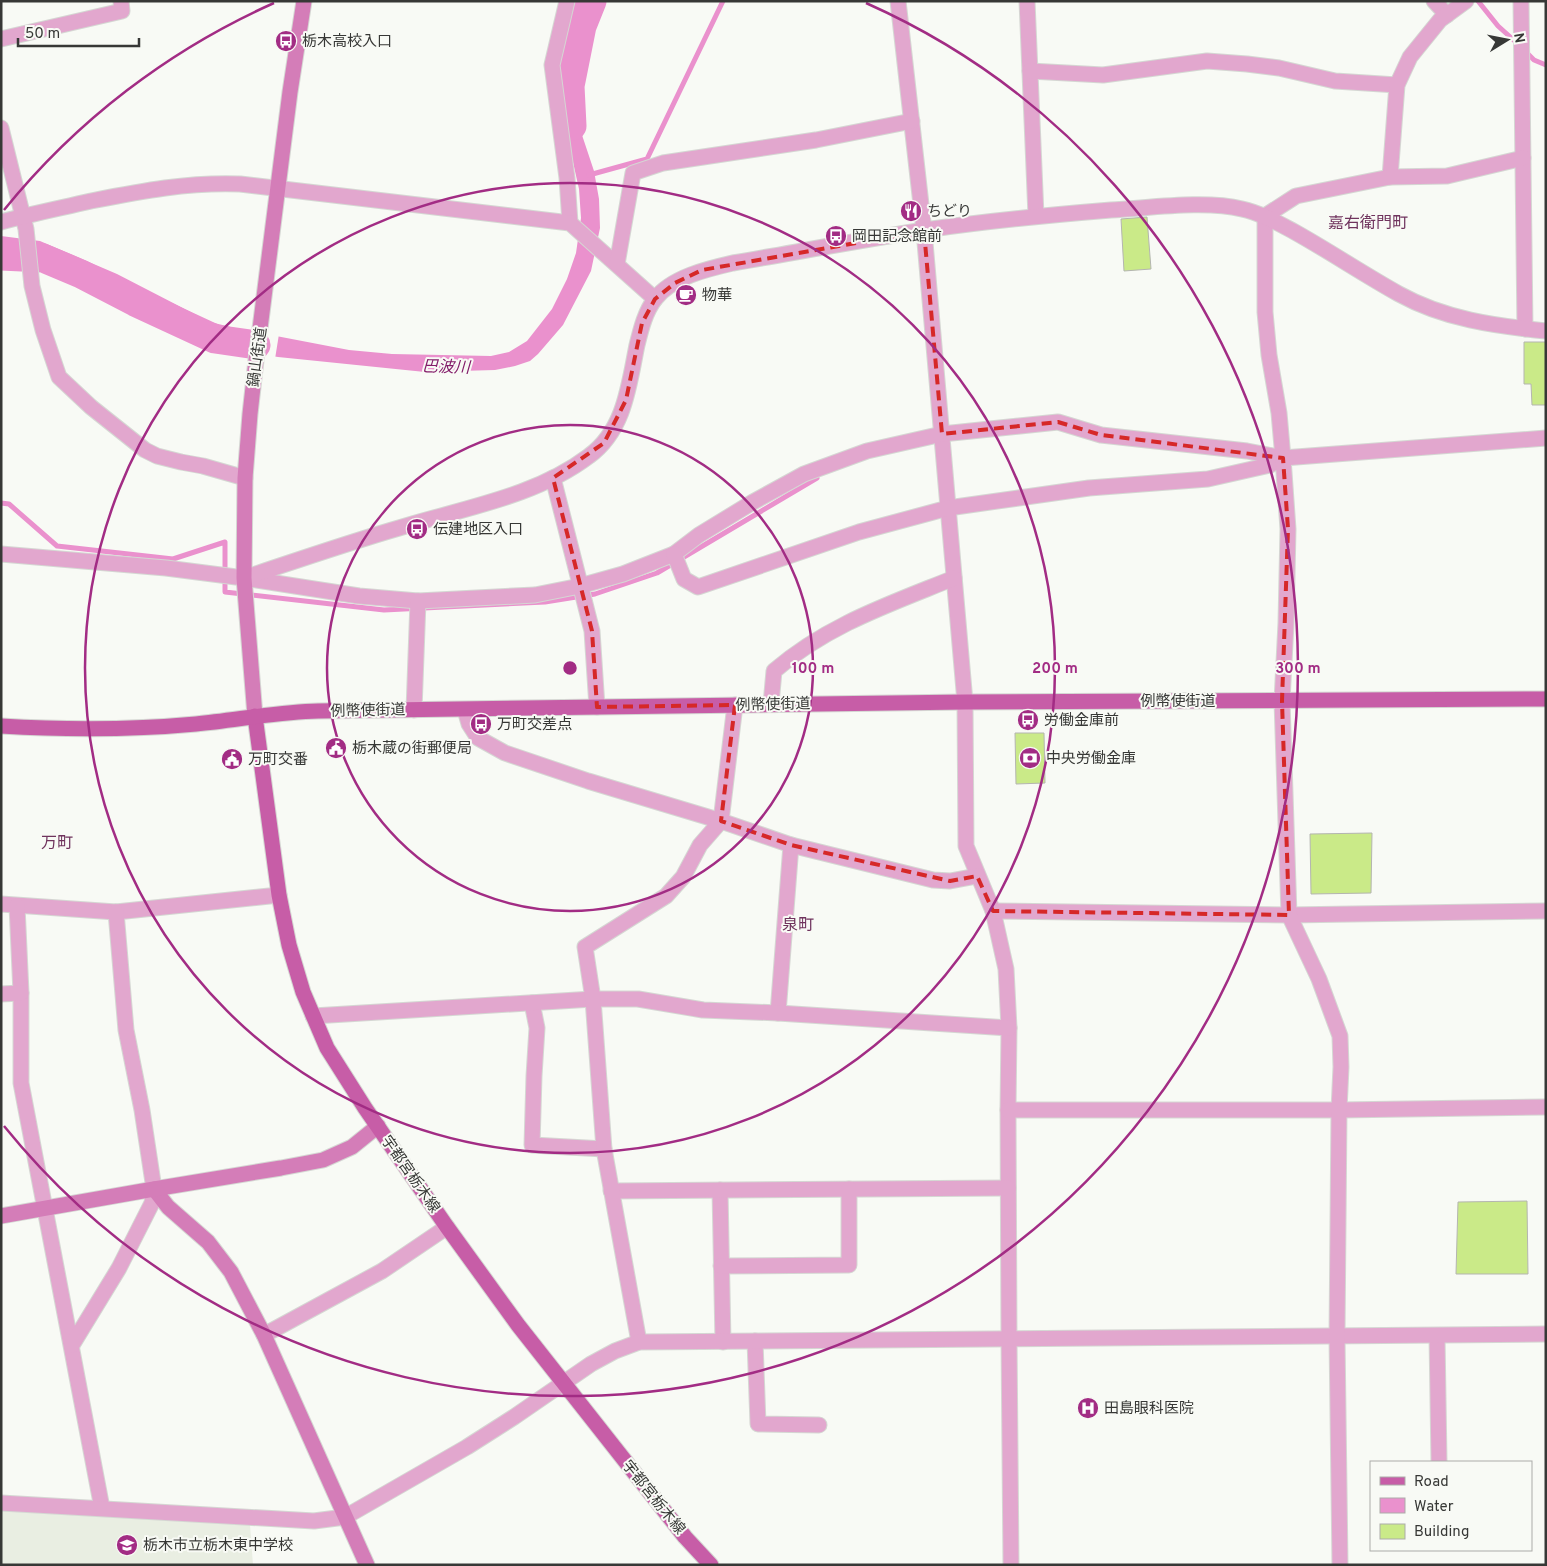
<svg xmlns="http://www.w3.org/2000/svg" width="1547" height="1566" font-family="Overpass,'Noto Sans JP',sans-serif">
	<rect width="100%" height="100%" fill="#f8faf5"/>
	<polygon fill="#e9eee2" points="1,1511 250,1525 253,1565 1,1565"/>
	<path fill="#ea91cd" d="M575 1H593L572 54 568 80 578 123 594 171 599 199 600 228 591 271 563 325 538 354 530 361 515 366 495 370 425 372 278 357 232 350 215 338 123 297 113 289C77 274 41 252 1 251V236L40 241 117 274 210 322 239 329 349 350 392 354 491 356 509 352 527 341 552 309 567 279 576 253 581 218 579 189 559 100 556 65 563 28Z"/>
	<polygon fill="#f8faf5" points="243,327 279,334 275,359 239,354"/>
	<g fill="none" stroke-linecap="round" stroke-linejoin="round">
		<g stroke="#ea91cd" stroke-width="5">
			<polyline points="1478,1 1498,26 1518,44"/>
			<polyline points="1526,52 1534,60 1546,65"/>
			<polyline points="589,175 647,159 723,1"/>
			<polyline points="1,503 9,504 57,546 173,559 225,542 225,592 384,610 545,602 595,594 657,573 817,478"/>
		</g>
		<g stroke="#ea91cd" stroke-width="29">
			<polyline points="572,126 570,86 582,26 592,1"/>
			<polyline points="1,256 43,258 81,274 135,302 215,339 256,345"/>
		</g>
	</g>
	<g fill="#caea88" stroke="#b4b5b0">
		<polygon points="1147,217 1151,269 1124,271 1121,219"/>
		<polygon points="1524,342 1546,342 1546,405 1532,405 1531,384 1524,384"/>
		<polygon points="1015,733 1044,733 1045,783 1016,784"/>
		<polygon points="1372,833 1371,893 1311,894 1310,834"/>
		<polygon points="1527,1201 1528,1274 1456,1274 1458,1202"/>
	</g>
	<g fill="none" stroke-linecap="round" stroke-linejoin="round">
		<g stroke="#d5d7d3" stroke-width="17">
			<g id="street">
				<polyline points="567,1 552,65 567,178 570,223"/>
				<polyline points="898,1 924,231 965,702 966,846 993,911 1006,969 1009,1028 1008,1110 1009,1339 1011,1565"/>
				<polyline points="1027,1 1036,216"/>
				<polyline points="1434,1 1447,15"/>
				<polyline points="1521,1 1525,329"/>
				<polyline points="1,39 122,11 121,1"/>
				<polyline points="1030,71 1103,75 1207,61 1247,64 1279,68 1335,81 1397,85"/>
				<polyline points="1,128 26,229 32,286 43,330 59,377 91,407 145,450 157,456 181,462 203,466 245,478"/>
				<polyline points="1390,177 1397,85 1410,57 1440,20 1466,1"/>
				<path d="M1 222C31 214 61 208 91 201 142 191 188 182 240 184L570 223 655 299"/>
				<polyline points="617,264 633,173 663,163 816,140 912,121"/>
				<polyline points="1283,458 1279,413 1269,355 1265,312 1265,216 1296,196 1390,177 1447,176 1523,158"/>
				<polyline points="553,478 592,631 597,707"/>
				<polyline points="1,554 166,568 244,578 359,596 418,601 535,595 580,586 623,574 674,554 699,535 753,502 804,474 867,451 942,434 1058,422 1101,435 1247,451 1283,458"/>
				<polyline points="674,554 684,579 698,587 859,532 948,508 1089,488 1208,479 1270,465 1283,458"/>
				<path d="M244 578C295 561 347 543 399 528 463 508 535 497 589 456 625 430 629 384 637 345 641 329 645 312 655 299 672 277 707 269 733 263 797 252 861 240 925 230 987 221 1049 215 1111 210 1150 208 1205 200 1242 209 1260 213 1276 222 1293 231 1329 251 1363 274 1399 294 1444 319 1495 326 1546 331"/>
				<path d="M771 704 774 671C827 625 890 604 954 578"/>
				<polyline points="414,710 418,601"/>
				<polyline points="465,710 469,724 478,738 505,753 588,781 721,821 791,845 933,880 950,881 977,876"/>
				<polyline points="1,904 116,912 279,895"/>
				<polyline points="17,906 21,993 21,1083 102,1508"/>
				<polyline points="993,911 1289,915 1546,911"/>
				<polyline points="1,994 21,993"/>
				<polyline points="532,1003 537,1028 534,1076 532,1145 604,1149"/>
				<polyline points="778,1013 791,845"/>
				<polyline points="313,1016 593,999 638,999 703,1010 778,1013 1009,1028"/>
				<polyline points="1008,1110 1339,1110 1546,1107"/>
				<polyline points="720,1190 723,1342"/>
				<polyline points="611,1191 1008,1188"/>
				<polyline points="721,1266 849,1265 849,1189"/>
				<polyline points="264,1335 382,1271 447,1227"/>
				<polyline points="1437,1336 1439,1462"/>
				<polyline points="755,1341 758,1424 819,1425"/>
				<polyline points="639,1342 604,1149 593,999 585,947 666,896 683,877 700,845 721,821 735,705"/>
				<polyline points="72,1345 119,1268 152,1203 154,1189 142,1110 126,1030 116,912"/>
				<polyline points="1,1503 314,1521 345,1517 467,1447 514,1417 591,1364 615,1351 639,1342 1546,1334"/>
				<polyline points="1340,1565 1337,1337 1339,1110 1341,1067 1340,1036 1319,979 1289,915 1282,701 1286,623 1288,529 1283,458 1546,438"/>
			</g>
		</g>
		<g stroke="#d5d7d3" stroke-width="17">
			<g id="secondary">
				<polyline points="255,716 244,578 245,478 250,414 256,360 290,92 304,1"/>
				<polyline points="154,1189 168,1207 208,1242 231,1272 264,1335 367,1565"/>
				<polyline points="1,1216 154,1189 281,1168 323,1160 352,1147 378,1126"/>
			</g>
		</g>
		<g stroke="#d5d7d3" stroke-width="17">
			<g id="primary">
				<polyline points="255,716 279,895 289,945 303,992 327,1048 365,1108 447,1227 518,1325 685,1537 711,1565"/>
				<path d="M1 726C66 730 131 730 196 724 237 720 277 712 318 711L965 702 1546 699"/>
			</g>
		</g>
		<use href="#street" stroke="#e2a7ce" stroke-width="15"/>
		<use href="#secondary" stroke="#d47db8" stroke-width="15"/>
		<use href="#primary" stroke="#c75da7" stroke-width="15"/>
	</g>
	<path fill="none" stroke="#d62828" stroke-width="4" stroke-dasharray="10 6" stroke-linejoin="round" d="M924 231 942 434 1058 422 1101 435 1283 458 1288 529 1282 701 1289 915 993 911 977 876 950 881 791 845 721 821 735 705 597 707 592 631 553 478 604 443 626 400 642 323 655 299 675 283 702 270Z"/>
	<g fill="none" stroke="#a22c84" stroke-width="2.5">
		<circle cx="570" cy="668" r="243"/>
		<circle cx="570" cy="668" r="485"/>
		<path d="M4 210A728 728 0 0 1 274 3M866 3A728 728 0 1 1 4 1126"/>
	</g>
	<defs>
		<g id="bus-disc" transform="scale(1.125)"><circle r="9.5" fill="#a22c84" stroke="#f8faf5"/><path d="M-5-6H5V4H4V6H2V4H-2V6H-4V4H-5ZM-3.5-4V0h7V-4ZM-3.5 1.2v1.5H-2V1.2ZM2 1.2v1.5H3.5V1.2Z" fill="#fff"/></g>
		<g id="restaurant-disc" transform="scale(1.125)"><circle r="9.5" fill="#a22c84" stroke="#f8faf5"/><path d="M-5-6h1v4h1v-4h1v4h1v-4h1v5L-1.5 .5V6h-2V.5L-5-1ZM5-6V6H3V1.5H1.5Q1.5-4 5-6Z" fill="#fff"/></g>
		<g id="cafe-disc" transform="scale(1.125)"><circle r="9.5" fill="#a22c84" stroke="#f8faf5"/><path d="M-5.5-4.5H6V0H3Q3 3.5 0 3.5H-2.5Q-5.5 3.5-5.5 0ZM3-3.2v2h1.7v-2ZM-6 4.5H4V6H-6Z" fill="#fff"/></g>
		<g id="civic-disc" transform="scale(1.125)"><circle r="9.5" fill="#a22c84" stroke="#f8faf5"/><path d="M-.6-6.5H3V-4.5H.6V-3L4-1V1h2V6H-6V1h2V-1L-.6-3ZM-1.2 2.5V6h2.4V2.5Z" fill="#fff"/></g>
		<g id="bank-disc" transform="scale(1.125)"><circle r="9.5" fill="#a22c84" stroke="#f8faf5"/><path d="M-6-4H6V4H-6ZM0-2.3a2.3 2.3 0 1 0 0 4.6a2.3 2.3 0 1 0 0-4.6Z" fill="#fff"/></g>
		<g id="hospital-disc" transform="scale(1.125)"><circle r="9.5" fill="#a22c84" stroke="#f8faf5"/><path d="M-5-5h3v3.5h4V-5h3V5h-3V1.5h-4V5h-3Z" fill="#fff"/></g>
		<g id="school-disc" transform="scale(1.125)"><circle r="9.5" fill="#a22c84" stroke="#f8faf5"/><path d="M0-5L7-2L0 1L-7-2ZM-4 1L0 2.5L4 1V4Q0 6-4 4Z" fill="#fff"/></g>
	</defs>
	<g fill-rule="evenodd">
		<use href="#bus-disc" x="286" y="41"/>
		<use href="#restaurant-disc" x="911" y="211"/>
		<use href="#bus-disc" x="836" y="236"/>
		<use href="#cafe-disc" x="686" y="295"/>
		<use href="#bus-disc" x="417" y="529"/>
		<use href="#bus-disc" x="1028" y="720"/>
		<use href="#bus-disc" x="481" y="724"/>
		<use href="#civic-disc" x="336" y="748"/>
		<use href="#bank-disc" x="1030" y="758"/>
		<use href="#civic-disc" x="232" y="759"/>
		<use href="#hospital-disc" x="1088" y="1408"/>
		<use href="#school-disc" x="127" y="1545"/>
	</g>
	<g text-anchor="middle" stroke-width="4" stroke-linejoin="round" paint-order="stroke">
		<g font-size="15" fill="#373836" stroke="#f8faf5" text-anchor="start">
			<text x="302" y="46">栃木高校入口</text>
			<text x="927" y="216">ちどり</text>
			<text x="852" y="241">岡田記念館前</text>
			<text x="702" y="300">物華</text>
			<text x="433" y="534">伝建地区入口</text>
			<text x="1044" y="725">労働金庫前</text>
			<text x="497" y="729">万町交差点</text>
			<text x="352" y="753">栃木蔵の街郵便局</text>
			<text x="1046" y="763">中央労働金庫</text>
			<text x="248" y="764">万町交番</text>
			<text x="1104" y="1413">田島眼科医院</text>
			<text x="143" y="1550">栃木市立栃木東中学校</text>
		</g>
		<g font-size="15" fill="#373836" stroke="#f8faf5">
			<text transform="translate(257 357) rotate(-82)" y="5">鍋山街道</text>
			<text x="1178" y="706">例幣使街道</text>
			<text transform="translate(773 704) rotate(-1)" y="5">例幣使街道</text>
			<text transform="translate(368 710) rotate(-1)" y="5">例幣使街道</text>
			<text transform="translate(411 1174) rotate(55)" y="5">宇都宮栃木線</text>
			<text transform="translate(654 1497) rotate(51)" y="5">宇都宮栃木線</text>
		</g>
		<g font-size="16" fill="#6f335d" stroke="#f8faf5">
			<text x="1368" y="228">嘉右衛門町</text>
			<text x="57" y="848">万町</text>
			<text x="798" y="930">泉町</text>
		</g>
		<g font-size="16" font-style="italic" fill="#831d6a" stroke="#f8faf5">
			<text transform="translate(446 366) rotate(2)" y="6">巴波川</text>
		</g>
	</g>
	<circle cx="570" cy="668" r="8" fill="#a22c84" stroke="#f8faf5" stroke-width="2.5"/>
	<g font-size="15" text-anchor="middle" font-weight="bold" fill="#a22c84" stroke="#f8faf5" stroke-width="4" stroke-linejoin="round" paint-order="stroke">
		<text x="813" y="673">100 m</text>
		<text x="1055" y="673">200 m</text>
		<text x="1298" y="673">300 m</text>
	</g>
	<rect width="1547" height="1566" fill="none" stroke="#373836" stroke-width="5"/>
	<rect x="1370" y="1461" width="162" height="90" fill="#f8faf5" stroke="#abaca9"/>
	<rect x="1380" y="1477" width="25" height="8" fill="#c75da7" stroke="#abaca9"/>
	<text x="1414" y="1486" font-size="15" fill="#373836">Road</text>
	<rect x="1380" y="1498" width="25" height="15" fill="#ea91cd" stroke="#abaca9"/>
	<text x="1414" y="1511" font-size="15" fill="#373836">Water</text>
	<rect x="1380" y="1524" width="25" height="15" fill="#caea88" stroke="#abaca9"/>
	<text x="1414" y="1536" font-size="15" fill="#373836">Building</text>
	<g transform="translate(1507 40) rotate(80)" stroke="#f8faf5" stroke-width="4" paint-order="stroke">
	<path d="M0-4L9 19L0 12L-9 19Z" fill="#373836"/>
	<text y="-8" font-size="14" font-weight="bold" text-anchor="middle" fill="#373836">N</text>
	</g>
	<path d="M18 38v8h121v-8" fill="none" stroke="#373836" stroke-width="2.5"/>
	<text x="25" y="38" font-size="15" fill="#373836" stroke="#f8faf5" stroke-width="4" paint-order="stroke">50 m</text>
</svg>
